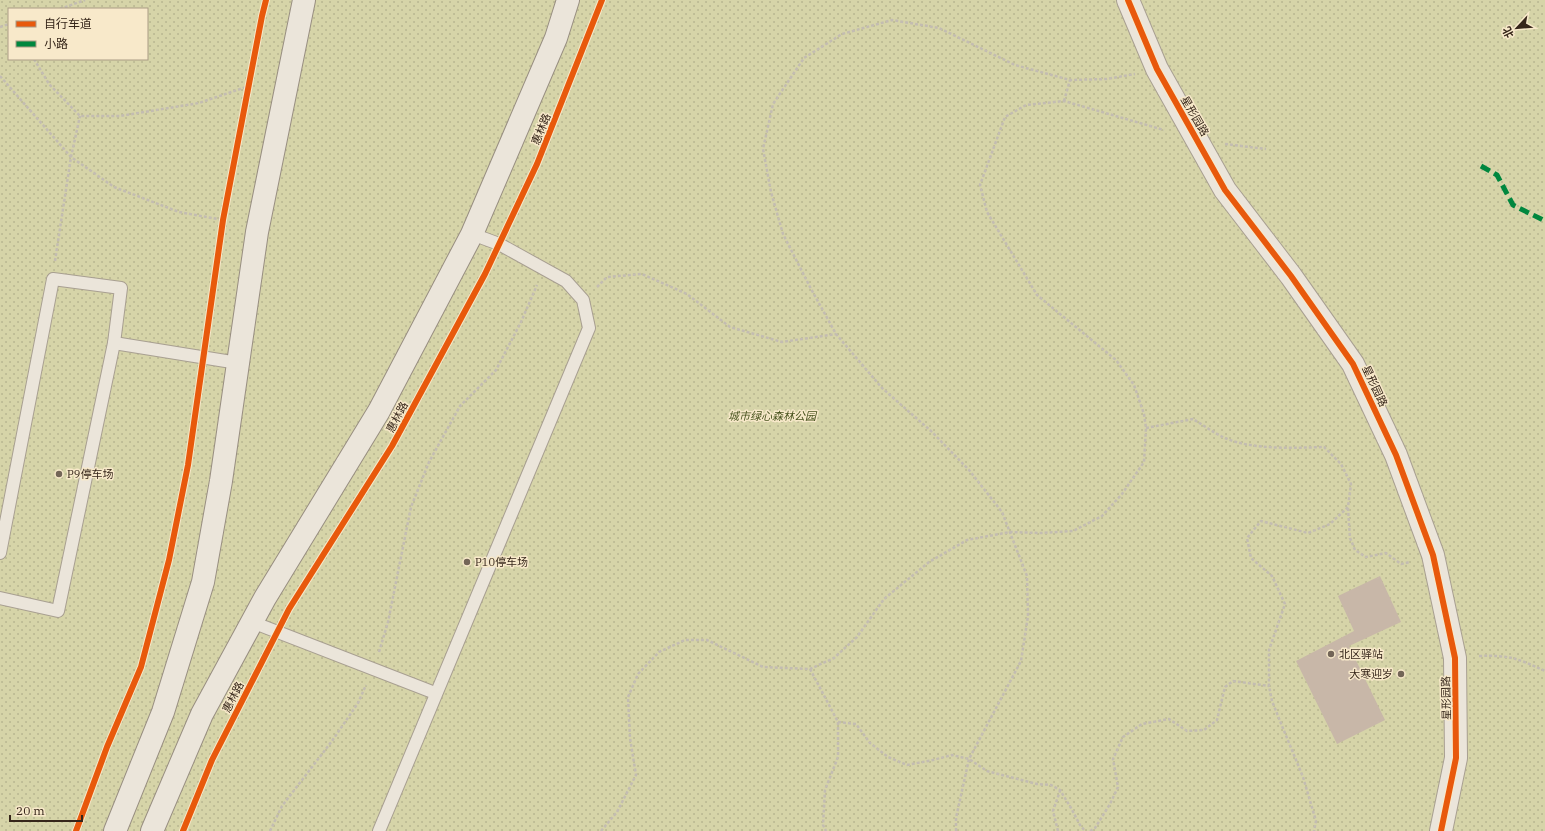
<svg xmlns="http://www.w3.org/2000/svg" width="1545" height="831" font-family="'IBM Plex Serif','Noto Sans SC',serif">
	<defs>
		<pattern id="park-dots" width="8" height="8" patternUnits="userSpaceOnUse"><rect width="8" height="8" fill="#d6d4a8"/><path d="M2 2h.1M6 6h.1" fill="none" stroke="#b8b690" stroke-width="1.8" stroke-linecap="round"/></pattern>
	</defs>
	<rect width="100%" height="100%" fill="#e4dac7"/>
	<path fill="url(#park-dots)" fill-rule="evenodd" d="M0 0H1545V831H0ZM9 9H147V59H9Z"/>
	<polygon fill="#c8b7a8" points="1380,576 1401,622 1349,646 1385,720 1337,744 1296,661 1354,631 1338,596"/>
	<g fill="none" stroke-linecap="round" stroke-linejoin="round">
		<g stroke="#a89f91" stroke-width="14">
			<g id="lane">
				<polyline points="114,343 238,363"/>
				<polyline points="0,553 53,279 121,288 114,343 58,611 0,598"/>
				<polyline points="252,622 435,693"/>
				<polyline points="379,831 589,328 583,300 566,281 499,244 472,234"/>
			</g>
		</g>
		<g stroke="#a89f91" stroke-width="24">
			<polyline id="street" points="1128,0 1157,69 1225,190 1291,276 1353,364 1396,455 1433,555 1455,658 1456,758 1441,831"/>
		</g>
		<g stroke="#988e81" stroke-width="24">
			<g id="secondary">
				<polyline points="115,831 163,712 203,582 221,481 257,232 304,0"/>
				<polyline points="152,831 202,714 265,598 379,411 472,234 556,38 568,0"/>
			</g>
		</g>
		<g stroke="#c3bcb1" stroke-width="2.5" stroke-dasharray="3 2" stroke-linecap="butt">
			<polyline points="60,9 85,0"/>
			<polyline points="0,27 9,24"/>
			<polyline points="34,59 49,84 80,116 120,116 199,103 249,86"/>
			<polyline points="0,76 71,157 114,187 179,212 223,220"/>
			<polyline points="1064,101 1070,80"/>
			<polyline points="1225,144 1266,149"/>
			<polyline points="55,261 71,157 80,116"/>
			<polyline points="597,287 607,277 642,274 687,294 730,327 782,342 836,334"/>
			<path d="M1146 428 1193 419C1203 425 1214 433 1225 438 1252 450 1294 448 1324 447L1341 464 1351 484 1348 507 1330 524 1308 533 1261 521 1247 538 1251 558 1272 576 1285 604 1269 650V686L1272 701 1280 721 1303 777 1316 821 1314 831"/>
			<polyline points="1348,508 1350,538 1355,550 1366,557 1386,553 1401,564 1410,562"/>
			<polyline points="379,652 388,622 411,507 429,462 460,406 496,370 521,322 537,285"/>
			<path d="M1479 656C1509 655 1517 658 1545 671"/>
			<polyline points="810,669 838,722 838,757 825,790 823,825 826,831"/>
			<polyline points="838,722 856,724 870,743 888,757 907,765 933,760 952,755 969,759 987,771 1037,784 1051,785 1060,790 1071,808 1080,825 1085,831"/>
			<polyline points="270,831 282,806 332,741 358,703 366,685"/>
			<polyline points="601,831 617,812 636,775 630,738 628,697 638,674 659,652 685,640 707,640 763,667 810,669 834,658 857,637 884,599 929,562 967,540 1010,532 1041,533 1073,531 1102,516 1122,494 1144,462 1146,428 1144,414 1134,385 1116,360 1037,295 987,212 980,185 1005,117 1026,105 1064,101 1164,130"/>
			<polyline points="956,831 956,818 969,759 1021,661 1028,616 1027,576 1002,512 969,470 931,431 882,388 836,334 810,287 783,234 771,192 763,149 773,104 804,58 842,34 892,20 939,28 1015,65 1070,80 1107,79 1135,74"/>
			<polyline points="1058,831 1053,811 1060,791"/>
			<polyline points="1090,831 1095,828 1110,804 1118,787 1113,759 1123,737 1142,724 1169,719 1187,731 1204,730 1217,720 1225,687 1233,681 1269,686"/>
		</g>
		<use href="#lane" stroke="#ebe5da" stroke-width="12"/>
		<use href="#street" stroke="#ebe5da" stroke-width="22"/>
		<use href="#secondary" stroke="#ebe5da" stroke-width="22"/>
		<polyline stroke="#00873e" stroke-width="5" stroke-dasharray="10 5" stroke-linecap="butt" points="1481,166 1497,175 1513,205 1545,221"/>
		<g stroke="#f8e9ca" stroke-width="8">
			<g id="cycleway">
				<polyline points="1128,0 1157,69 1225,190 1291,276 1353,364 1396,455 1433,555 1455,658 1456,758 1441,831"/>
				<polyline points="76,831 107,747 141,667 169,560 188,465 223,220 262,16 266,0"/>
				<polyline points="183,831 212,760 289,609 392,446 485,274 537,164 602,0"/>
			</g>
		</g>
		<use href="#cycleway" stroke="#e8590c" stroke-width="6"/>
	</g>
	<g fill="#736557" stroke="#f8e9ca" stroke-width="1.5">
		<circle cx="59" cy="474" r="4"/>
		<circle cx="467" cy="562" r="4"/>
		<circle cx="1331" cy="654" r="4"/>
		<circle cx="1401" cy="674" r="4"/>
	</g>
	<g text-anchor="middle" stroke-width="3" stroke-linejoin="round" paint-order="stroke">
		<g font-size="11" fill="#36261a" stroke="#f8e9ca">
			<text transform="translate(1195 116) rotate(60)" y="4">星形园路</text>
			<text transform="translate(541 129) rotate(-68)" y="4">惠林路</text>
			<text transform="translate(1375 386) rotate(65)" y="4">星形园路</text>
			<text transform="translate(397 417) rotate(-62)" y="4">惠林路</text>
			<text transform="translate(233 697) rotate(-63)" y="4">惠林路</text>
			<text transform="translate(1446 698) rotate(-91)" y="4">星形园路</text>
		</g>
		<g font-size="11" font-style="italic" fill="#49541f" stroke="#f8e9ca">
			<text x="772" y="420">城市绿心森林公园</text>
		</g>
		<g font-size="11" fill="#36261a" stroke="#f8e9ca" text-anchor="start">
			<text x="67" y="478">P9停车场</text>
			<text x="475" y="566">P10停车场</text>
			<text x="1339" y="658">北区驿站</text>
			<text x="1393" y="678" text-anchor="end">大寒迎岁</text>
		</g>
	</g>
	<rect x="8" y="8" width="140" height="52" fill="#f8e9ca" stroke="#aa9b84"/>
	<rect x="16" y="21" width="20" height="6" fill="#e8590c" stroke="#aa9b84"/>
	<text x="44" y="28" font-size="12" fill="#36261a">自行车道</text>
	<rect x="16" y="41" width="20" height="6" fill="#00873e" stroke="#aa9b84"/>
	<text x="44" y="48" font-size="12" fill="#36261a">小路</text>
	<g transform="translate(1517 28) rotate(244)" stroke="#f8e9ca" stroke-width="3" paint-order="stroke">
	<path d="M0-3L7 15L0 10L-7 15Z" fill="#36261a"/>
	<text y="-6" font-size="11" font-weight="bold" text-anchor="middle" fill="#36261a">北</text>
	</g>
	<path d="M10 815v6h72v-6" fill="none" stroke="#36261a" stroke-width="2"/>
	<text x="16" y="815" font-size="12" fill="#36261a" stroke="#f8e9ca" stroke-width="3" paint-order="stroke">20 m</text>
</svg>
